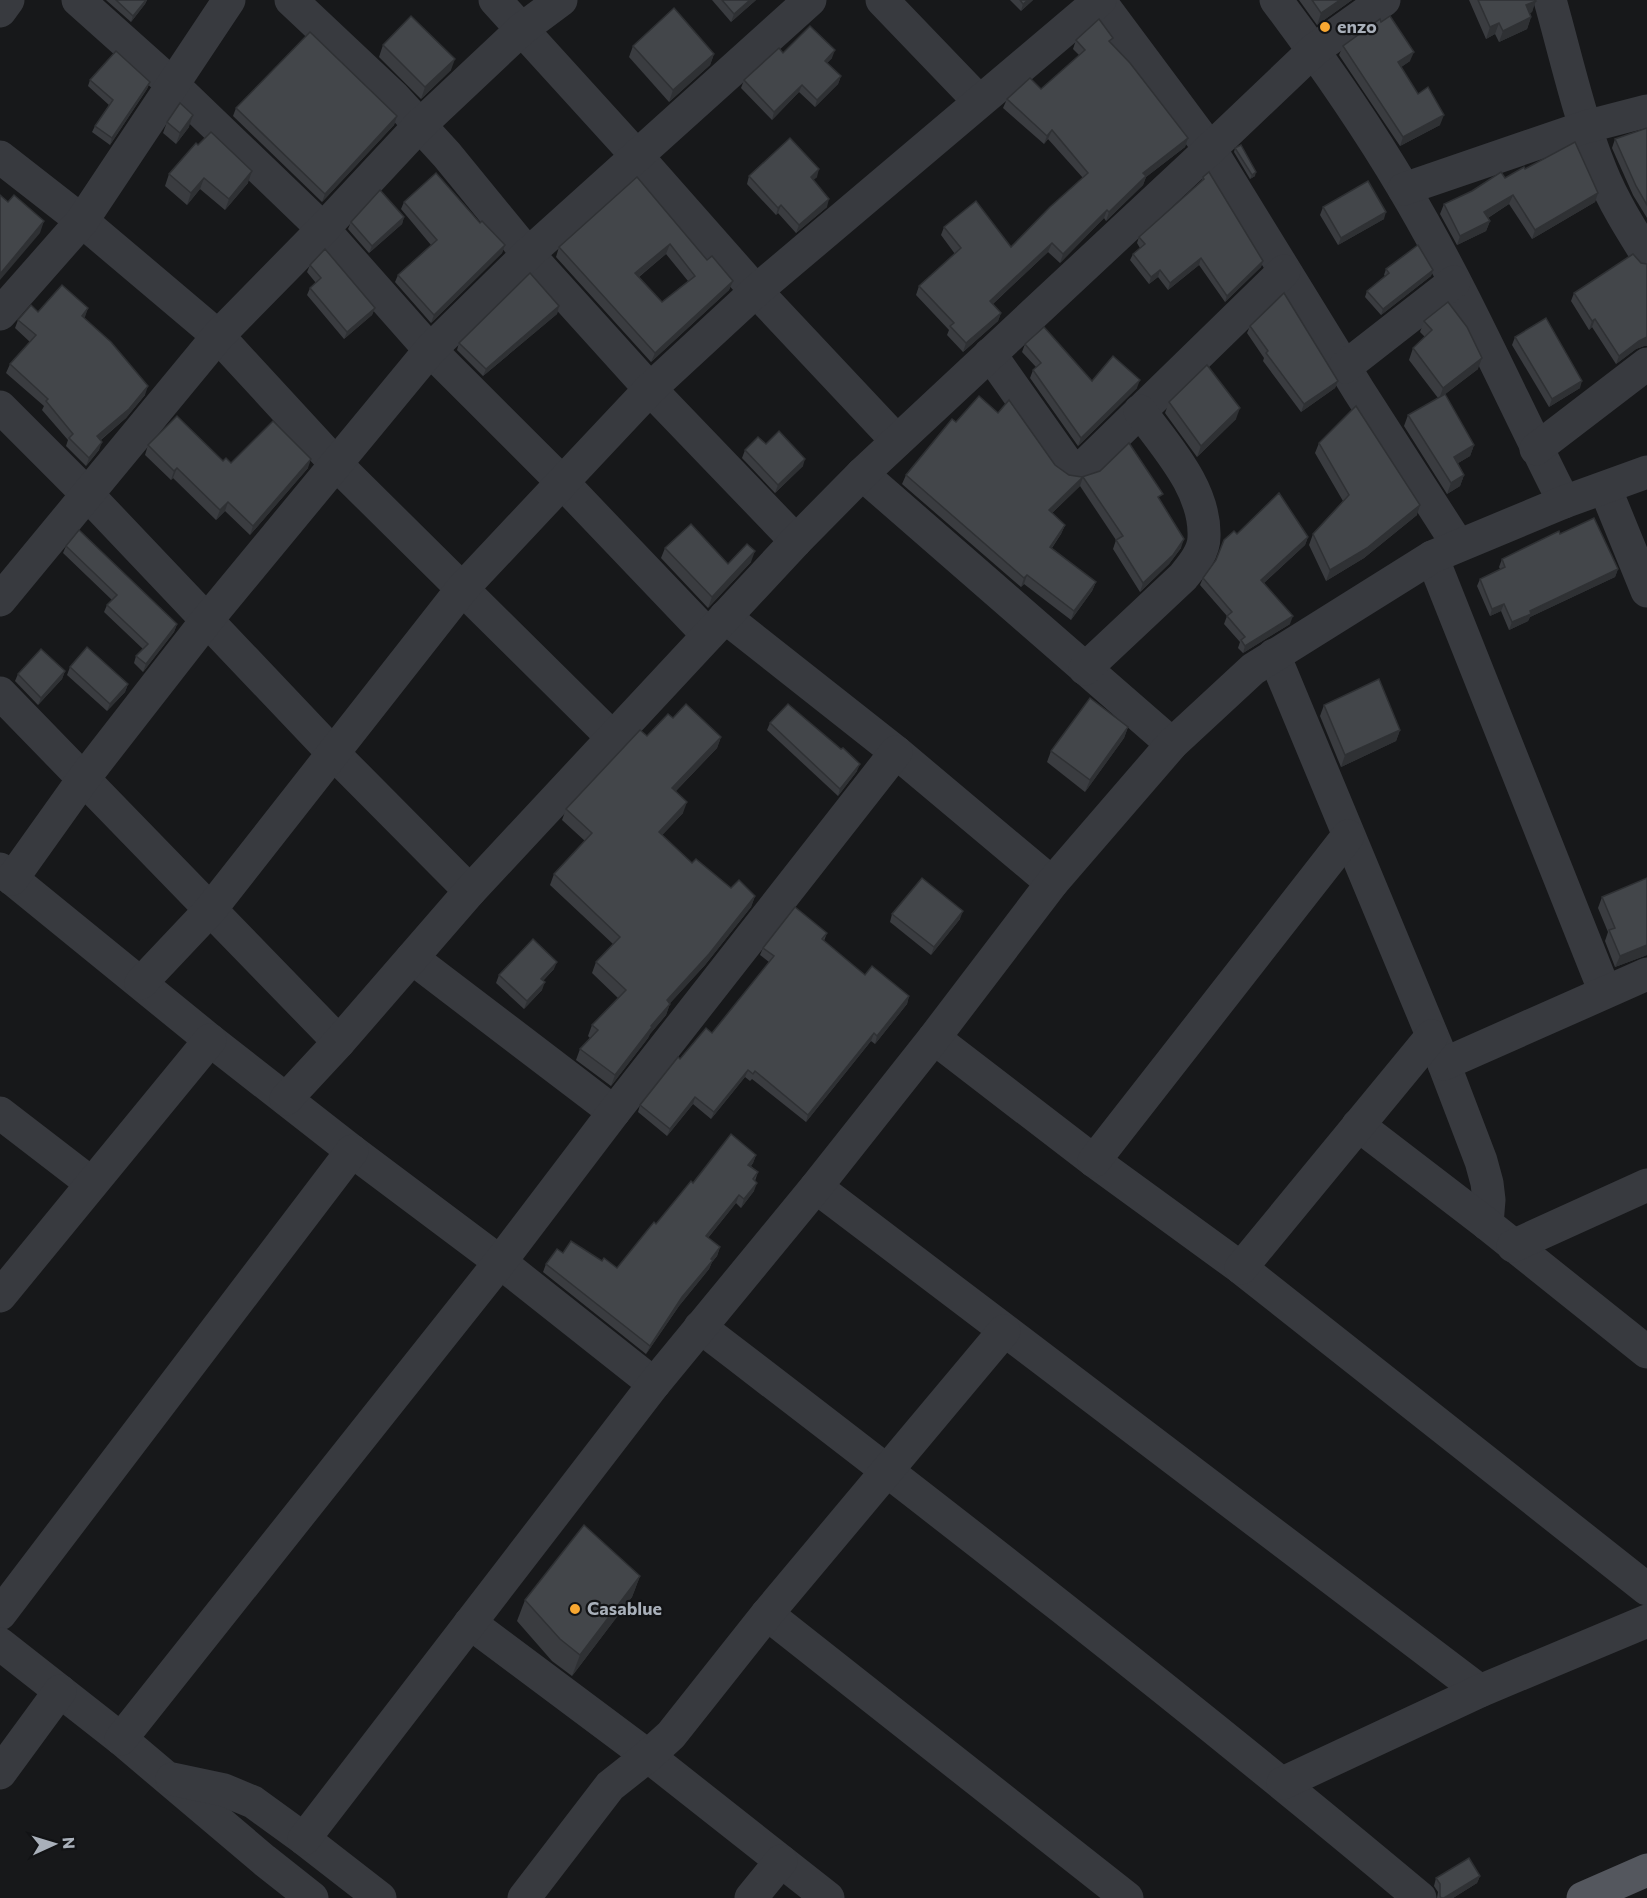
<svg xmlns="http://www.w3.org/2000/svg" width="1647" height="1898" font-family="Commissioner,sans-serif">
	<rect width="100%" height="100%" fill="#17181a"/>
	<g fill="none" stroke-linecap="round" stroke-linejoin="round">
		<g stroke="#383a3f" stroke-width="33">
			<polyline points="78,0 172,84 323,229 430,350 562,482 708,635"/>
			<polyline points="291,0 393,96 447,155 528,254 650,389 796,541"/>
			<polyline points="495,0 636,155 756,291 897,441"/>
			<polyline points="882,0 979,101"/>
			<polyline points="1099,0 1210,149 1359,391 1458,545"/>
			<path d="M1276 0C1321 60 1366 125 1404 189 1464 290 1511 398 1564 502"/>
			<path d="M1550 0C1566 57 1579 116 1601 171 1613 201 1630 228 1647 255"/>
			<polyline points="0,11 8,0"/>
			<polyline points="0,157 82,221 218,336 335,463 613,738"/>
			<polyline points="1404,189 1585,127 1647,111"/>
			<polyline points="0,314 82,221 229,0"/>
			<polyline points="990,354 1067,463 1075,468 1084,466 1284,271"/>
			<polyline points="1345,367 1454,282"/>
			<polyline points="0,407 87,494 333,753 470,891"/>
			<polyline points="1536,449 1647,364"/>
			<polyline points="862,474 1172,744"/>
			<polyline points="1605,488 1647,591"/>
			<polyline points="1432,557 1605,992"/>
			<polyline points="0,600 218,336 323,229 419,126 522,29 561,0"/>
			<polyline points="725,617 896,752 1052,883"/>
			<polyline points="1274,655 1444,1064 1481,1161 1487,1183 1489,1200 1487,1224"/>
			<path d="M1085 669 1183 577C1192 566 1204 552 1204 537 1206 489 1166 447 1140 411"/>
			<polyline points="0,693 339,1042"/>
			<polyline points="0,869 210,1040 352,1151 500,1262 654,1384"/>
			<polyline points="12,879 84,778 207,620 430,350 528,254 810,0"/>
			<polyline points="412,958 614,1112"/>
			<polyline points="141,983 210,910 462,589 650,389 756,291 1100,0"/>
			<polyline points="934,1038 1094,1161 1241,1268 1647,1589"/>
			<polyline points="1444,1064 1647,974"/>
			<polyline points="286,1099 339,1042 470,891 796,541 862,474 1210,149 1314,50 1384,0"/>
			<polyline points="0,1113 91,1183"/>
			<polyline points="1358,1125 1487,1224 1647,1352"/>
			<polyline points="1094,1161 1348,836"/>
			<polyline points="816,1187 1480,1691"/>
			<polyline points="1513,1246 1647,1185"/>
			<polyline points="1241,1268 1432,1036"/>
			<polyline points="0,1296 210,1040"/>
			<path d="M700 1327C943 1513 1185 1701 1420 1898"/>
			<polyline points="0,1614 352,1151"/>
			<polyline points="767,1614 1127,1898"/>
			<polyline points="470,1623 648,1756 828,1898"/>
			<polyline points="0,1644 121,1739 264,1860 312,1898"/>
			<polyline points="121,1739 500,1262 614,1112 896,752"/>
			<polyline points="0,1773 60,1691"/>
			<polyline points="172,1779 224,1790 253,1802 304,1839 380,1898"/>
			<polyline points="1283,1783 1480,1691 1647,1621"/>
			<polyline points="304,1839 654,1384 816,1187 934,1038 1052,883 1172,744 1253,669 1432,557 1564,502 1647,472"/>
			<polyline points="524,1898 610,1786 648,1756 671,1735 767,1614 1004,1331"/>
			<polyline points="751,1898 781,1861"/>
		</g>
		<polyline stroke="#54575e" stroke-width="33" points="1583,1898 1647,1870"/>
	</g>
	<g fill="#3a3c40" fill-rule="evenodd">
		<polygon points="106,0 147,0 145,4 131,22"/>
		<polygon points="712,0 756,0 731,22"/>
		<polygon points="1010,0 1033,0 1021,11"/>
		<polygon points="1299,0 1352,0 1317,25"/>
		<polygon points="1469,0 1535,0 1532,12 1530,13 1531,17 1527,29 1499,42 1495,34 1486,39"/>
		<polygon points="1076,40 1111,43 1188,138 1185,147 1146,177 1143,185 1106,221 1104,218 1060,263 1048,252 993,304 1001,313 998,321 963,352 947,335 949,330 916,295 919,286 955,254 941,235 944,227 1011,247 1083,178 1048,139 1044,144 1003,108 1007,99 1041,89 1079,55 1073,49"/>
		<polygon points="383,45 451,70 421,99 379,57"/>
		<polygon points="633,46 714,54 710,65 669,102 629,57"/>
		<polygon points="1343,46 1410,61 1401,67 1418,94 1440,125 1400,146 1339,55"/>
		<polygon points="783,53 832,58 827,63 841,76 838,84 815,107 799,92 772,120 741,88 744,80"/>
		<polygon points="90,80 150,82 147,89 110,145 92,132 95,126 109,105 88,86"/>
		<polygon points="236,108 397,116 394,125 322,202 233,116"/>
		<polygon points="167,122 189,127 176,144 163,133"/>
		<polygon points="1647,128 1647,218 1633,195 1612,148 1615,139"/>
		<polygon points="1235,148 1255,176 1250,179 1234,152"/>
		<polygon points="1525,169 1598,193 1595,202 1532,239 1509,204 1488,218 1490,221 1486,231 1457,245 1440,214 1444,204"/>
		<polygon points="169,174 248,183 225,210 200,189 187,205 165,186"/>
		<polygon points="749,176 817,177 813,180 827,207 796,233 778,213 776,215 747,184"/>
		<path d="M637 177 707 260 733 281 729 290 651 362 556 257 559 247ZM666 254 688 281 662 302 639 277Z"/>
		<polygon points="1203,177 1263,261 1261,267 1225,302 1199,265 1168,290 1158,277 1149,284 1130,260 1133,254 1140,248 1137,243 1139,237 1201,182"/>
		<polygon points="404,202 480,223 505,245 502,253 431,323 395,282 398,275 431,245 401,209"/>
		<polygon points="1323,207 1384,219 1338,245 1320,215"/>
		<polygon points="404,217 402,224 369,253 348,229 351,222"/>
		<polygon points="310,265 375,308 372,315 344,339 307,295 310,288 316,283 307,272"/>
		<polygon points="1386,269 1433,270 1431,276 1381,315 1365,297 1367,291 1385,276 1384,275"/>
		<polygon points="1574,293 1644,346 1636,349 1616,364 1592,327 1589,330 1571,301"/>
		<polygon points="559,306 557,314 483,376 457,350 459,343"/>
		<polygon points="88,308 84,318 145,395 126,418 101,440 99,450 86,466 66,446 68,440 42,410 44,406 6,373 10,364 30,342 15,328 18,320 38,312"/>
		<polygon points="1424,321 1478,369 1445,394 1474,445 1470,456 1458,463 1464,475 1460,486 1447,494 1404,426 1408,415 1438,398 1409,360 1413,348 1425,337 1420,332"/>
		<polygon points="1250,326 1338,381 1335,388 1301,412 1263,361 1264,358 1247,333"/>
		<polygon points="1515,337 1580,388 1549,407 1512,345"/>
		<polygon points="1025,344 1092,381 1137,388 1078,446 1030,378 1033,370 1036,367 1022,352"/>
		<polygon points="1169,402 1236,419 1197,457 1165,413"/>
		<polygon points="956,422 1055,465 1069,475 1082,477 1160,501 1181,548 1169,564 1140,592 1113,549 1116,540 1080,486 1052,513 1065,525 1061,534 1052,548 1096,582 1092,591 1071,620 1024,584 1021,587 902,484 906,475"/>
		<polygon points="1319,443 1417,515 1364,558 1326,581 1309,545 1313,534 1343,501 1315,453"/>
		<polygon points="766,444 803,466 775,493 742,458 745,450"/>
		<polygon points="148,445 223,461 231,463 308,468 250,535 225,511 216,520 173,478 171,480 145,455"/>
		<polygon points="1237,534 1308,537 1305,545 1264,583 1290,624 1243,653 1238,648 1240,642 1224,624 1227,616 1200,585 1203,578"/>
		<polygon points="1560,534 1618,569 1615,577 1530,617 1528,621 1509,630 1501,611 1490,616 1477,586 1480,579 1500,569 1499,567 1502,559"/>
		<polygon points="66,546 177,624 174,632 143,672 134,663 136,656 143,649 104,612 107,605 112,600 63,553"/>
		<polygon points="665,548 728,564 751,562 708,608 661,558"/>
		<polygon points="70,667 128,684 125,692 107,711 67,675"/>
		<polygon points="65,671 62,679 38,705 15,681 18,674"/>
		<polygon points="1324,705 1400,730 1396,741 1341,767 1320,716"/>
		<polygon points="673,718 721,737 717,748 676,791 683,813 662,835 692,863 731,888 755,896 751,907 705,965 670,1003 666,1015 650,1034 648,1038 611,1086 576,1060 580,1049 590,1038 588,1036 592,1025 618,998 592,973 596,962 613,944 550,885 554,874 585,841 562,820 566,809 647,736"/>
		<polygon points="770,723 857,771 838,796 767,730"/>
		<polygon points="1128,727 1124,738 1085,792 1047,762 1051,751"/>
		<polygon points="1602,897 1647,955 1615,967 1605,941 1608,932 1598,908"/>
		<polygon points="892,914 960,919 931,955 890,922"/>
		<polygon points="827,933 824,941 865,975 909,996 907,1004 875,1044 871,1041 806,1122 752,1079 750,1081 745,1077 711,1119 693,1104 667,1136 638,1112 640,1105 680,1059 712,1033 769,962 760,955 763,948"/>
		<polygon points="554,969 543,981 542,990 524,1009 496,983 499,975"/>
		<polygon points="756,1155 753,1163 751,1166 758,1172 755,1181 754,1191 741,1208 736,1203 708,1238 720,1247 717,1256 712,1262 709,1269 679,1306 646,1354 543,1272 546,1264 563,1253 602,1261 617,1268 693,1183"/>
		<polygon points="640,1576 632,1597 572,1676 552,1661 517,1621 525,1600"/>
		<polygon points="1480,1876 1477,1883 1453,1898 1437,1898 1438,1892 1434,1886 1436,1878"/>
	</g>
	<g fill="#2f3134">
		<polygon points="146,0 147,0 145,4 131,22 133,16"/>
		<polygon points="750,0 756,0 731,22 734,14"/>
		<polygon points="1028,0 1033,0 1021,11 1023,4"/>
		<polygon points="1340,0 1352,0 1317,25 1321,13"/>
		<polygon points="1536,1 1532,12 1522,16 1526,5"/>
		<polygon points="1531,17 1527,29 1499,42 1503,31"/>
		<polygon points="1499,23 1495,34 1486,39 1490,27"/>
		<polygon points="835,50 832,58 822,68 825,61"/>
		<polygon points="1414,52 1410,61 1394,72 1398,62"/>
		<polygon points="714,54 710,65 669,102 673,90"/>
		<polygon points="455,59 451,70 421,99 425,87"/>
		<polygon points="841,76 838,84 815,107 817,100"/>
		<polygon points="150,82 147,89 110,145 112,138"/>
		<polygon points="802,85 799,92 772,120 774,112"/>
		<polygon points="193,115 189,127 176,144 180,133"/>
		<polygon points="1444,115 1440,125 1400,146 1403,137"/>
		<polygon points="397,116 394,125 322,202 325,194"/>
		<polygon points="1052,130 1048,139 1044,144 1047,136"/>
		<polygon points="1188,138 1185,147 1146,177 1143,185 1106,221 1109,212 1143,173"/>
		<polygon points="819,169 817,177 808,185 811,177"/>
		<polygon points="252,171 248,183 225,210 229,199"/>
		<polygon points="1256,172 1255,176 1250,179 1252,175"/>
		<polygon points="204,178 200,189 187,205 191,193"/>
		<polygon points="1598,193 1595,202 1532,239 1535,230"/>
		<polygon points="1513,195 1509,204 1481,222 1484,212"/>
		<polygon points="829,199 827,207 796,233 799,225"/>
		<polygon points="781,205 778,213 776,215 778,208"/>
		<polygon points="1107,210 1104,218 1060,263 1063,254"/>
		<polygon points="1386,212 1384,219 1338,245 1341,238"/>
		<polygon points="404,217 402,224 369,253 372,246"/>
		<polygon points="44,221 40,233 0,280 0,274"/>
		<polygon points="1490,221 1486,231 1457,245 1460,236"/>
		<polygon points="1052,243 1048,252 987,309 990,301"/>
		<polygon points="670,244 666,254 632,282 635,273"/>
		<polygon points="505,245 502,253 431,323 434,315"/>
		<polygon points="1201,258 1199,265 1168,290 1170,283"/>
		<polygon points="1263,261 1261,267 1225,302 1227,296"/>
		<polygon points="1160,270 1158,277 1149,284 1151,277"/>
		<polygon points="1433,270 1431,276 1381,315 1383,309"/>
		<polygon points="733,281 729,290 651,362 655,353"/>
		<polygon points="559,306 557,314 483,376 486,369"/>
		<polygon points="88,308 85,317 79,324 82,316"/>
		<polygon points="375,308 372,315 344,339 347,332"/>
		<polygon points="1001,313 998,321 963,352 966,343"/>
		<polygon points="1595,319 1592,327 1589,330 1592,321"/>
		<polygon points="1647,337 1647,346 1644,346 1636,349 1616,364 1619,356 1639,341"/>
		<polygon points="1482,358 1478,369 1439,399 1443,388"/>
		<polygon points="1140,380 1137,388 1078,446 1081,438"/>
		<polygon points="1338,381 1335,388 1301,412 1304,404"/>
		<polygon points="1582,381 1580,388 1549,407 1552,399"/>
		<polygon points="148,386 145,395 126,418 94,445 97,436"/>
		<polygon points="1240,408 1236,419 1197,457 1201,446"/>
		<polygon points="102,442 99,450 86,466 89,458"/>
		<polygon points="1474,445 1470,456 1450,468 1454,457"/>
		<polygon points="311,459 308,468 250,535 253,526"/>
		<polygon points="805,459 803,466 775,493 778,485"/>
		<polygon points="177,468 173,478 171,480 174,471"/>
		<polygon points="1464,475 1460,486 1447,494 1451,483"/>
		<polygon points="1083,477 1080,486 1046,519 1049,510"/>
		<polygon points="228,502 225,511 216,520 220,510"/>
		<polygon points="1420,505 1417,515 1364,558 1326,581 1330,570"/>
		<polygon points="1065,525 1061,534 1046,556 1050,547"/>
		<polygon points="1308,537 1305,545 1258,588 1261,580"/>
		<polygon points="1184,539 1181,548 1169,564 1140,592 1143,583"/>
		<polygon points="755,551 751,562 708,608 712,597"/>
		<polygon points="1618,569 1615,577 1530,617 1528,621 1509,630 1512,622 1530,611"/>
		<polygon points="1027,575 1024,584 1021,587 1024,578"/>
		<polygon points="1096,582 1092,591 1071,620 1074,611"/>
		<polygon points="1504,604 1501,611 1490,616 1492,609"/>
		<polygon points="1293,616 1290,624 1243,653 1245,646"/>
		<polygon points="177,624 174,632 143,672 146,664"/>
		<polygon points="65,671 62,679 38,705 41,698"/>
		<polygon points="128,684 125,692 107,711 110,704"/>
		<polygon points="1128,727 1124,738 1085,792 1090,780"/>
		<polygon points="1400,730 1396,741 1341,767 1345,755"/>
		<polygon points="721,737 717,748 668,799 672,788"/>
		<polygon points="860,764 857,771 838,796 840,789"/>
		<polygon points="687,802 683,813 655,843 659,832"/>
		<polygon points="755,896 751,907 705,965 663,1011 667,1000"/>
		<polygon points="963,911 960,919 931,955 934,947"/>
		<polygon points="1647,945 1647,955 1615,967 1620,956"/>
		<polygon points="557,962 554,969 538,986 541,979"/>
		<polygon points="545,982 542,990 524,1009 527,1001"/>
		<polygon points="909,996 907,1004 875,1044 877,1036"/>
		<polygon points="670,1004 666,1015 650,1034 648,1038 611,1086 615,1075 651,1026"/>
		<polygon points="874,1033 871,1041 806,1122 808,1115"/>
		<polygon points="748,1070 745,1077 711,1119 714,1112"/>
		<polygon points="695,1097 693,1104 667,1136 670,1129"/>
		<polygon points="756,1155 753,1163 745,1173 748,1165"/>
		<polygon points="757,1183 754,1191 741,1208 744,1199"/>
		<polygon points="739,1195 736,1203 702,1245 706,1236"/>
		<polygon points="720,1247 717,1256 712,1262 709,1269 679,1306 646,1354 650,1346 682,1297"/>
		<polygon points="640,1576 632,1597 572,1676 580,1655"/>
		<polygon points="1480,1876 1477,1883 1453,1898 1444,1898"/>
	</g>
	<g fill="#43464a" stroke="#2f3134" stroke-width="1.5" fill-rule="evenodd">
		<polygon points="116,0 146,0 133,16"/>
		<polygon points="722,0 750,0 734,14"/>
		<polygon points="1020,0 1028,0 1023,4"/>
		<polygon points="1312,0 1340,0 1321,13"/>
		<polygon points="1478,0 1535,0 1536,1 1526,5 1531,17 1503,31 1499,23 1490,27"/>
		<polygon points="674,8 714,54 673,90 633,46"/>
		<polygon points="411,16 455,59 425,87 383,45"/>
		<polygon points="1390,16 1414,52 1398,62 1418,94 1428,87 1444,115 1403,137 1343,46 1380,19 1381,22"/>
		<polygon points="1099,19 1113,38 1109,41 1130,63 1188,138 1143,173 1146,176 1109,212 1107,210 1063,254 1052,243 990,301 1001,313 966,343 950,326 954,323 919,286 961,248 944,227 976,201 1011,247 1050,207 1088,173 1052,130 1047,136 1007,99 1030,78 1041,89 1085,50 1076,40"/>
		<polygon points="810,26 835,50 825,61 841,76 817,100 802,85 774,112 744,80 779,48 783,53"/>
		<polygon points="310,32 397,116 325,194 236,108"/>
		<polygon points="116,51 150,82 112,138 95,126 113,100 90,80"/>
		<polygon points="180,103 193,115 180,133 167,122"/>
		<polygon points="1647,128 1647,205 1636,186 1615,139"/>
		<polygon points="211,132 252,171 229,199 204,178 191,193 169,174 196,143 198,145"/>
		<polygon points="790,138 819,169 811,177 829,199 799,225 781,205 778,208 749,176"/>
		<polygon points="1575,142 1598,193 1535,230 1513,195 1484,212 1490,221 1460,236 1444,204 1472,191 1501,172 1505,178 1524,167 1525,169"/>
		<polygon points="1241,145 1256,172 1252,175 1235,148"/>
		<polygon points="1209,172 1263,261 1227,296 1201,258 1170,283 1160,270 1151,277 1133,254 1145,244 1139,237 1204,179 1203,177"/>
		<polygon points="436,173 480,223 482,221 505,245 434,315 398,275 437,240 404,202"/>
		<path d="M637 177 707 260 712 256 733 281 655 353 559 247ZM670 244 695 276 662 302 635 273Z"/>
		<polygon points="1368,181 1386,212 1341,238 1323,207"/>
		<polygon points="380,190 404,217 372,246 351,222"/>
		<polygon points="0,195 8,202 14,195 44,221 0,274"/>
		<polygon points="1418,245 1433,270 1383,309 1367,291 1389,273 1386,269"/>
		<polygon points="325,249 375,308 347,332 310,288 321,278 310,265"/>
		<polygon points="1633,254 1641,263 1647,264 1647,337 1639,341 1619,356 1595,319 1592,321 1574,293"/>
		<polygon points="530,273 559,306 486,369 459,343"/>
		<polygon points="62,285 88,308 82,316 111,342 148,386 129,409 97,436 102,442 89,458 69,438 73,434 46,401 48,399 10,364 36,335 18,320 31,305 38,312"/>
		<polygon points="1284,293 1338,381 1304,404 1266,353 1268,351 1250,326"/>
		<polygon points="1448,302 1467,327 1482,358 1443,388 1413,348 1432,330 1424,321"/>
		<polygon points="1546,318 1582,381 1552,399 1515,337"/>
		<polygon points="1044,327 1092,381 1113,356 1140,380 1081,438 1033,370 1041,363 1025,344"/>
		<polygon points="1207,365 1240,408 1201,446 1169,402"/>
		<polygon points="1445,394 1474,445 1454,457 1464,475 1451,483 1408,415"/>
		<polygon points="979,396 998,413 1009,400 1055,465 1069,475 1082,477 1100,471 1129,443 1163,494 1158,497 1184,539 1173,555 1143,583 1116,540 1123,536 1083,477 1049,510 1065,525 1050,547 1096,582 1074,611 1027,575 1024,578 906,475 952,419 956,422"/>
		<polygon points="1356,406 1420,505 1367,548 1330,570 1313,534 1349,495 1319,443"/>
		<polygon points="177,416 223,461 226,458 231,463 273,421 311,459 253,526 228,502 220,510 177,468 174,471 148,445"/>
		<polygon points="779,431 805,459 778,485 745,450 758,437 766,444"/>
		<polygon points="1279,493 1308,537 1261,580 1293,616 1245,646 1241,640 1245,637 1227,616 1232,612 1203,578 1216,560 1224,540 1234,531 1237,534"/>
		<polygon points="1594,518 1618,569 1530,611 1531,614 1512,622 1504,604 1492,609 1480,579 1505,567 1502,559 1559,531 1560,534"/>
		<polygon points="691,524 728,564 747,544 755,551 712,597 665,548"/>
		<polygon points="79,530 177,624 146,664 136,656 148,644 107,605 117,595 66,546"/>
		<polygon points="87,647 128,684 110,704 70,667"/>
		<polygon points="41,649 65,671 41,698 18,674"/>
		<polygon points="1379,679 1400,730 1345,755 1324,705"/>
		<polygon points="1090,698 1128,727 1090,780 1051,751"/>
		<polygon points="686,704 721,737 672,788 687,802 659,832 692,863 696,859 731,888 739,880 755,896 709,954 667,1000 670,1004 651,1026 652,1027 615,1075 580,1049 598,1030 592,1025 626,990 596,962 620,937 554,874 592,833 566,809 640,730 647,736 668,714 673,718"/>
		<polygon points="788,704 841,749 843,748 860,764 840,789 770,723"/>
		<polygon points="922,878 963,911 934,947 892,914"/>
		<polygon points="1647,878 1647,945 1620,956 1609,930 1615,928 1602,897"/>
		<polygon points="795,907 827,933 822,939 865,975 872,966 909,996 877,1036 874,1033 808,1115 755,1071 753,1074 748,1070 714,1112 695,1097 670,1129 640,1105 678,1057 680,1059 706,1028 712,1033 774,956 763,948"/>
		<polygon points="533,939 557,962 541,979 545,982 527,1001 499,975"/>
		<polygon points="731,1134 756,1155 748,1165 758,1172 753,1179 757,1183 744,1199 739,1195 706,1236 720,1247 711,1259 713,1260 682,1297 650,1346 546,1264 557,1249 563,1253 571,1241 602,1261 604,1258 617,1268 654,1222 656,1224 691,1181 693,1183"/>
		<polygon points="584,1525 640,1576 580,1655 560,1639 525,1600"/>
		<polygon points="1469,1858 1480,1876 1444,1898 1441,1898 1440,1896 1440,1884 1436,1878"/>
	</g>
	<g fill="#f8a731" stroke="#121315" stroke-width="2">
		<circle cx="1325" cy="27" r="6"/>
		<circle cx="575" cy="1609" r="6"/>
	</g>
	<g text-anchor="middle" stroke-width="4.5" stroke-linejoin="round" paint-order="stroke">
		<g font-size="18" font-weight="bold" fill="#a9b0ba" stroke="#121315" text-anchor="start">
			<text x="1337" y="33">enzo</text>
			<text x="587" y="1615">Casablue</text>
		</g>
	</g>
	<g transform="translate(54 1844) rotate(86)" stroke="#121315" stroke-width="4.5" paint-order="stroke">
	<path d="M0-4.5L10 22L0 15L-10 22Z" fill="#a9b0ba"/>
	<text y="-9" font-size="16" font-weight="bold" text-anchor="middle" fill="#a9b0ba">N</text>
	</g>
</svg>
